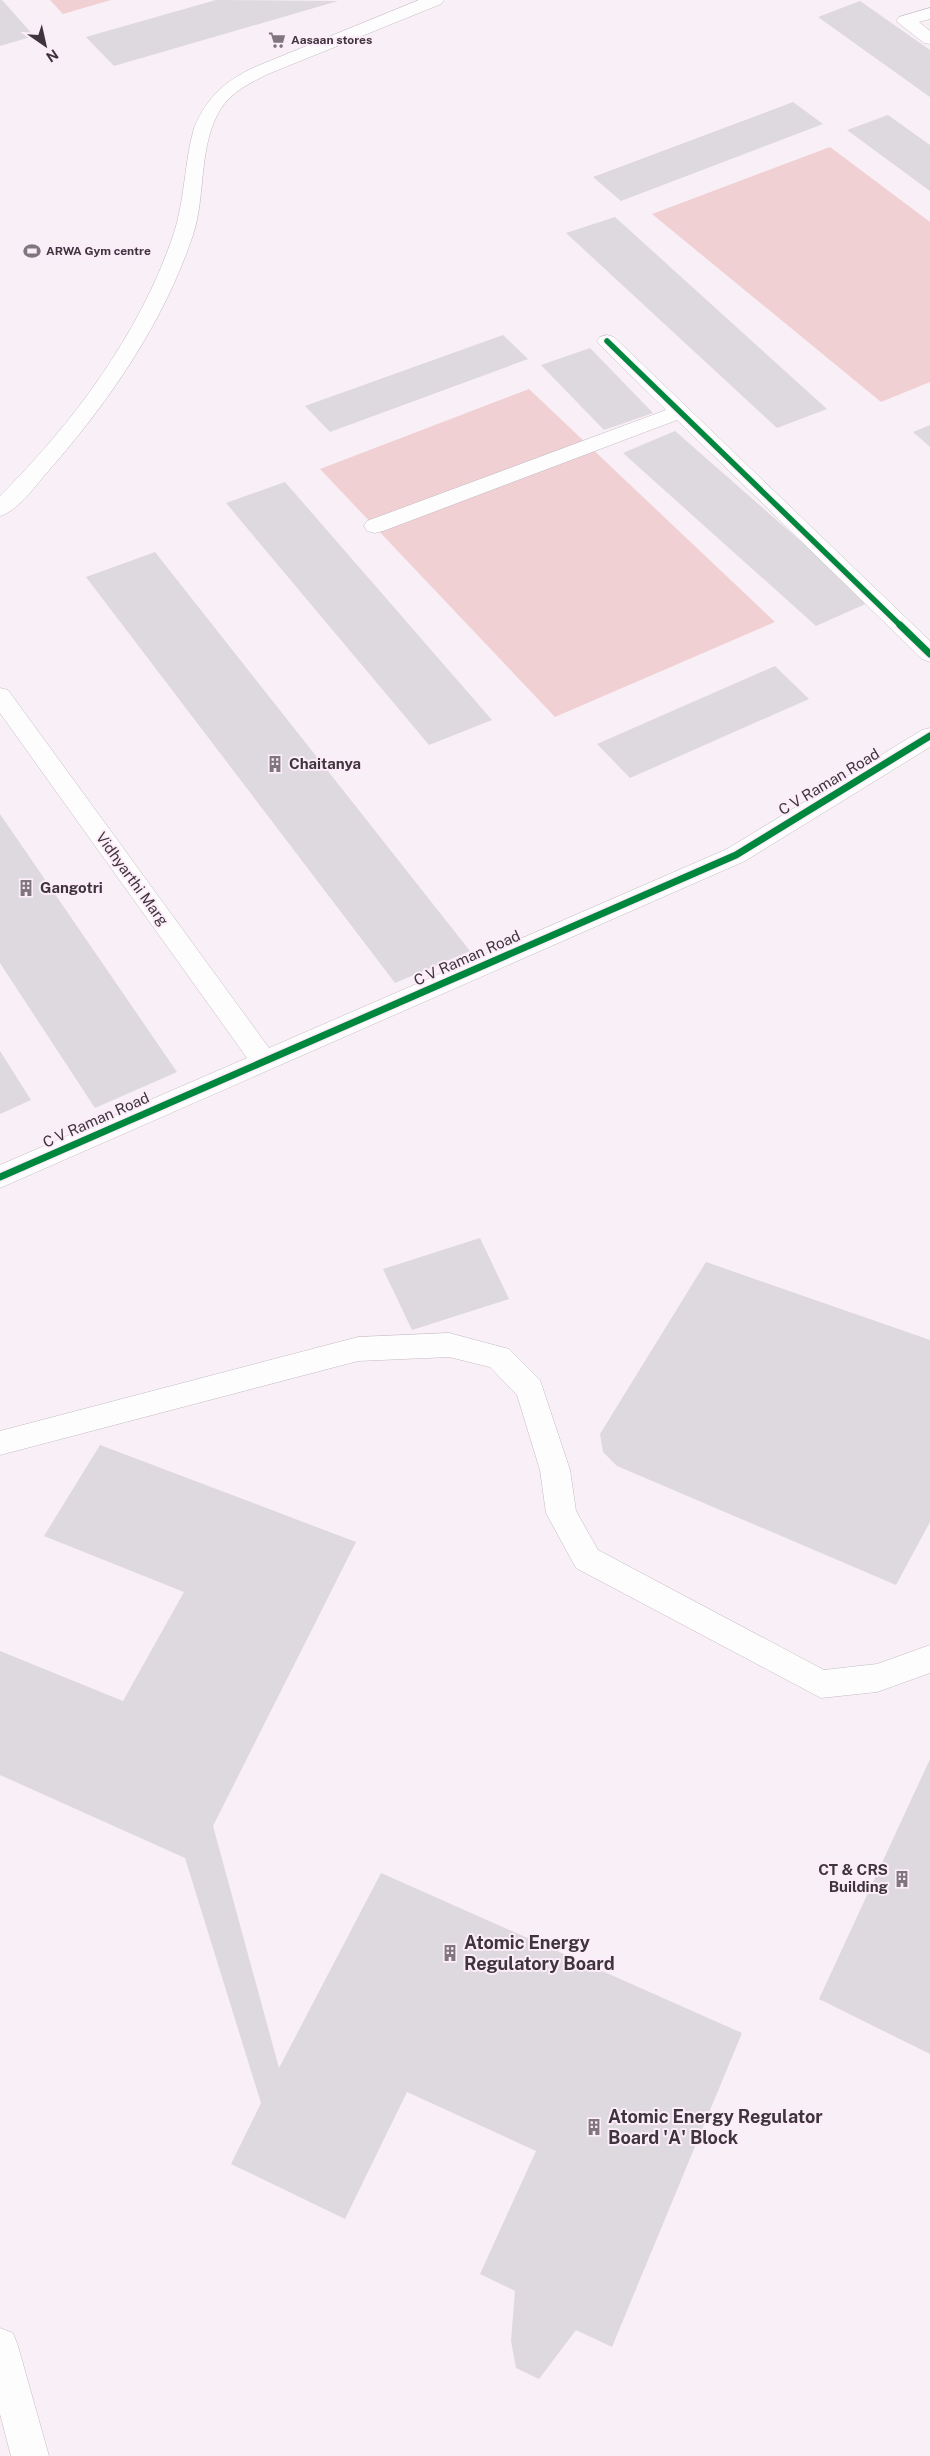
<svg xmlns="http://www.w3.org/2000/svg" width="930" height="2456" font-family="'Public Sans',sans-serif">
	<rect width="100%" height="100%" fill="#f9f0f7"/>
	<g fill="#f0d0d3">
		<polygon points="50,0 111,0 63,14"/>
		<polygon points="830,147 930,222 930,382 881,402 652,214"/>
		<polygon points="529,389 775,622 555,717 320,469"/>
	</g>
	<g fill="#ded8df">
		<polygon points="0,0 2,0 34,36 0,46"/>
		<polygon points="216,0 338,1 114,66 86,37"/>
		<polygon points="860,1 930,50 930,97 818,17"/>
		<polygon points="793,102 823,124 621,201 593,177"/>
		<polygon points="888,115 930,145 930,191 847,130"/>
		<polygon points="615,217 827,409 777,428 566,233"/>
		<polygon points="503,335 528,359 330,432 305,406"/>
		<polygon points="590,348 653,413 604,430 541,365"/>
		<polygon points="930,425 930,447 913,432"/>
		<polygon points="675,431 870,602 816,626 623,453"/>
		<polygon points="285,482 492,720 429,745 226,503"/>
		<polygon points="155,552 470,951 395,983 86,577"/>
		<polygon points="775,666 809,699 630,778 597,744"/>
		<polygon points="0,814 177,1072 95,1108 0,963"/>
		<polygon points="0,1051 31,1100 0,1114"/>
		<polygon points="480,1238 509,1299 412,1330 383,1269"/>
		<polygon points="706,1262 930,1340 930,1522 896,1585 617,1466 603,1452 600,1434"/>
		<polygon points="100,1445 356,1542 213,1826 279,2068 381,1873 742,2033 612,2347 576,2330 539,2379 516,2368 511,2341 515,2291 480,2274 536,2151 407,2092 345,2219 231,2164 261,2103 185,1858 0,1775 0,1651 123,1701 184,1592 44,1536"/>
		<polygon points="930,1759 930,2054 819,1999"/>
	</g>
	<g fill="none" stroke-linecap="round" stroke-linejoin="round">
		<g stroke="#c4bcc2" stroke-width="1">
			<g id="minor">
				<path d="M419 0H444L441 4 268 74C250 83 231 92 220 110 198 147 206 196 193 235 163 325 106 406 44 476 33 489 17 511 0 516V496C73 423 139 335 173 236 185 201 184 163 194 128 207 97 225 81 255 67Z"/>
				<polygon points="930,8 930,19 919,22 930,31 930,44 924,43 896,21 899,17"/>
				<polygon points="607,335 614,337 930,641 930,662 922,659 677,420 383,531 375,533 367,531 364,526 367,521 666,410 600,345 597,341 600,337"/>
				<polygon points="0,688 8,690 269,1048 727,849 922,730 930,728 930,747 745,861 0,1188 0,1165 247,1058 0,713"/>
				<polygon points="449,1333 509,1349 540,1380 570,1470 576,1511 598,1550 824,1670 877,1664 930,1645 930,1673 877,1692 821,1698 576,1568 546,1513 540,1470 517,1395 490,1367 449,1357 358,1361 0,1455 0,1431 358,1337"/>
				<polygon points="0,2328 13,2333 18,2346 49,2456 11,2456 0,2414"/>
			</g>
		</g>
		<use href="#minor" fill="#fefdfe" fill-rule="evenodd"/>
		<g stroke="#fdecf9" stroke-width="8">
			<polyline id="cycleway-far1" points="607,341 901,626"/>
		</g>
		<g stroke="#fdecf9" stroke-width="10">
			<g id="cycleway">
				<polyline points="900,625 930,654"/>
				<polyline points="0,1177 736,855 930,736"/>
			</g>
		</g>
		<use href="#cycleway-far1" stroke="#00873e" stroke-width="5.5"/>
		<use href="#cycleway" stroke="#00873e" stroke-width="7"/>
	</g>
	<defs>
		<g id="supermarket-bare" transform="scale(1.35)"><path d="M-6-5.5h2.5l.6 2H6L4.5 2H-2.5L-4.4-4H-6ZM-1.5 3.2a1.3 1.3 0 1 0 .1 0ZM3 3.2a1.3 1.3 0 1 0 .1 0Z" fill="#7f777d" stroke="#fdecf9" stroke-width="2.5" paint-order="stroke"/></g>
		<g id="stadium-bare" transform="scale(1.35)"><path d="M0-5a6.5 5 0 1 0 0 10a6.5 5 0 1 0 0-10ZM-3.5-1.8h7v3.6h-7Z" fill="#7f777d" stroke="#fdecf9" stroke-width="2.5" paint-order="stroke"/></g>
		<g id="building-bare" transform="scale(1.35)"><path d="M-4-6H4V6H1V3H-1V6H-4ZM-2.5-4.3h1.7v1.8h-1.7ZM.8-4.3h1.7v1.8H.8ZM-2.5-1h1.7V.8h-1.7ZM.8-1h1.7V.8H.8Z" fill="#7f777d" stroke="#fdecf9" stroke-width="2.5" paint-order="stroke"/></g>
	</defs>
	<g fill-rule="evenodd">
		<use href="#supermarket-bare" x="277" y="40"/>
		<use href="#stadium-bare" x="32" y="251"/>
		<use href="#building-bare" x="275" y="764"/>
		<use href="#building-bare" x="26" y="888"/>
		<use href="#building-bare" x="902" y="1879"/>
		<use href="#building-bare" x="450" y="1953"/>
		<use href="#building-bare" x="594" y="2127"/>
	</g>
	<g text-anchor="middle" stroke-width="4" stroke-linejoin="round" paint-order="stroke">
		<g font-size="12" font-weight="bold" fill="#3e363c" stroke="#fdecf9" text-anchor="start">
			<text x="291" y="44">Aasaan stores</text>
			<text x="46" y="255">ARWA Gym centre</text>
		</g>
		<g font-size="15" font-weight="bold" fill="#3e363c" stroke="#fdecf9" text-anchor="start">
			<text x="289" y="769">Chaitanya</text>
			<text x="40" y="893">Gangotri</text>
			<text x="888" y="1875" text-anchor="end">CT &amp; CRS<tspan x="888" dy="17">Building</tspan></text>
		</g>
		<g font-size="15" fill="#3e363c" stroke="#fdecf9">
			<text transform="translate(829 782) rotate(-31)" y="5">C V Raman Road</text>
			<text transform="translate(132 879) rotate(54)" y="5">Vidhyarthi Marg</text>
			<text transform="translate(467 958) rotate(-24)" y="5">C V Raman Road</text>
			<text transform="translate(96 1120) rotate(-24)" y="5">C V Raman Road</text>
		</g>
		<g font-size="18" font-weight="bold" fill="#3e363c" stroke="#fdecf9" text-anchor="start">
			<text x="464" y="1949">Atomic Energy<tspan x="464" dy="21">Regulatory Board</tspan></text>
			<text x="608" y="2123">Atomic Energy Regulator<tspan x="608" dy="21">Board 'A' Block</tspan></text>
		</g>
	</g>
	<g transform="translate(45 45) rotate(146)" stroke="#fdecf9" stroke-width="4" paint-order="stroke">
	<path d="M0-4L9 19L0 12L-9 19Z" fill="#3e363c"/>
	<text y="-8" font-size="14" font-weight="bold" text-anchor="middle" fill="#3e363c">N</text>
	</g>
</svg>
